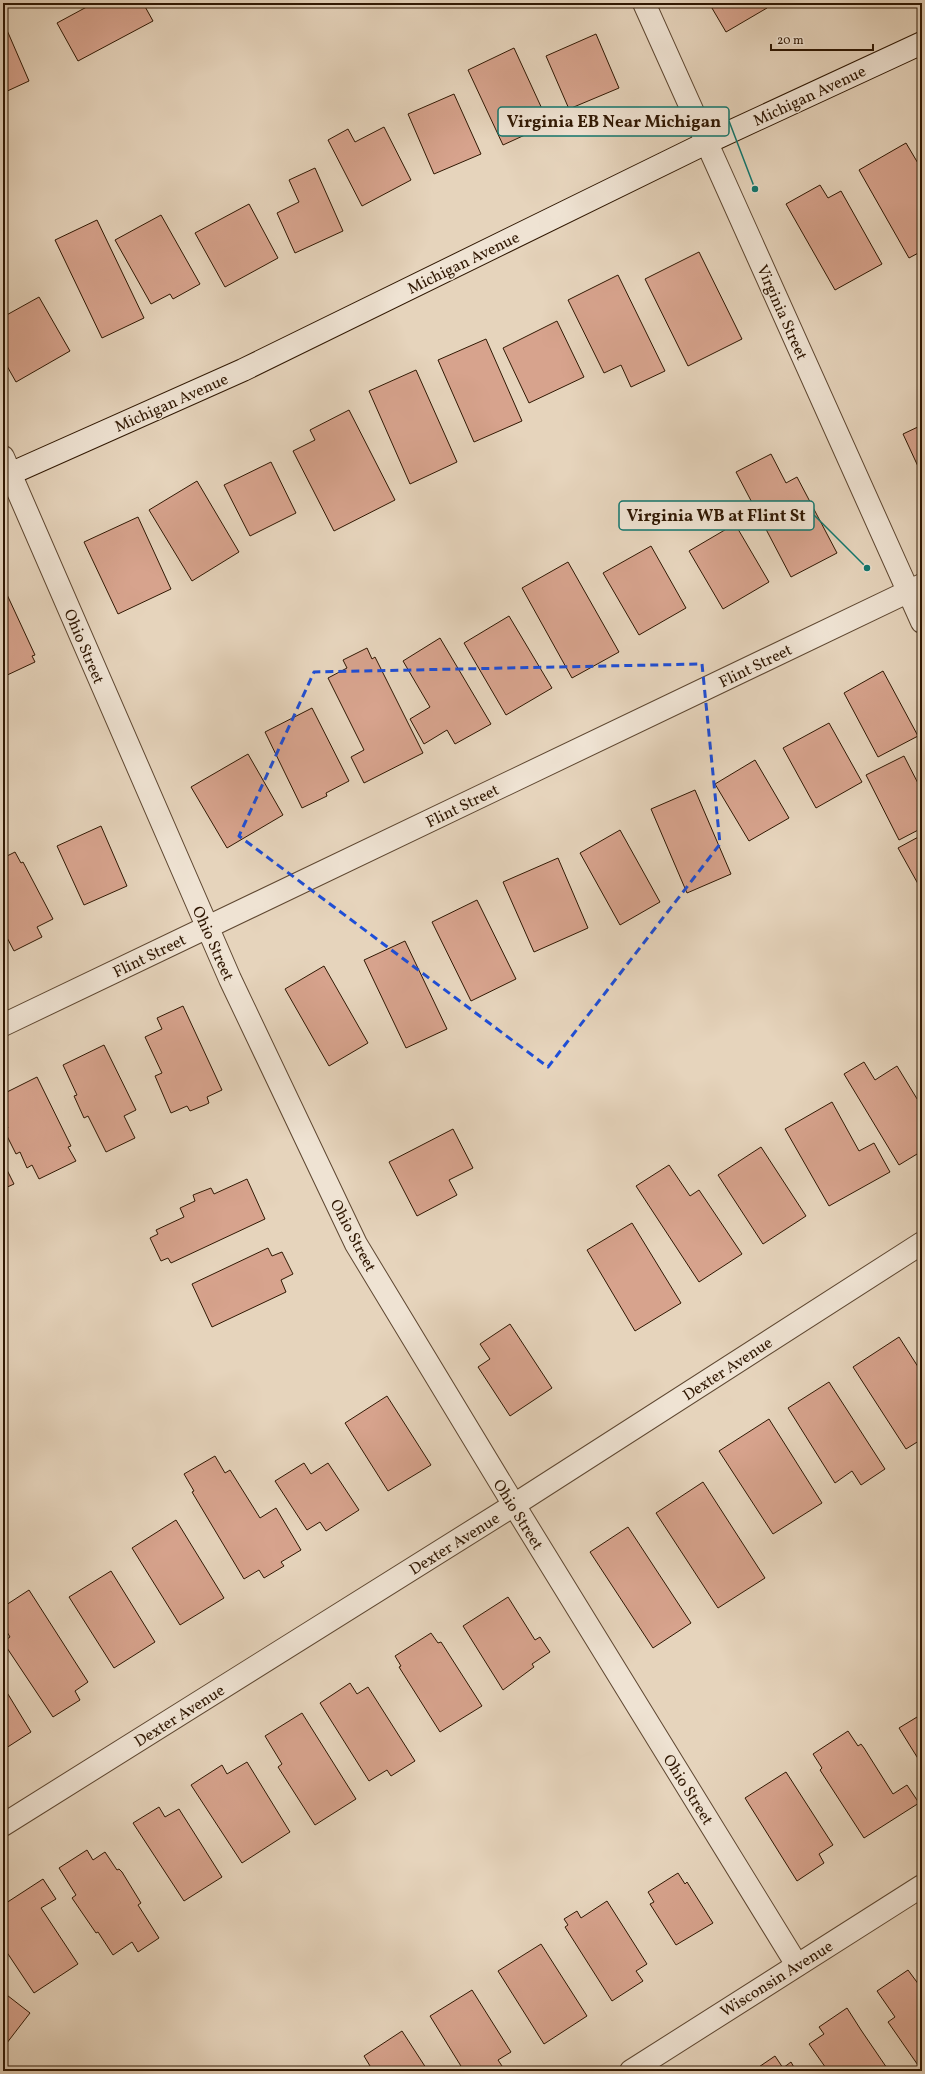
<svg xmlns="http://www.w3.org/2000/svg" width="925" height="2074" font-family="Vollkorn,serif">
	<rect width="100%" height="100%" fill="#e6d4bc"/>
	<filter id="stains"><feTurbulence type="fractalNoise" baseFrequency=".005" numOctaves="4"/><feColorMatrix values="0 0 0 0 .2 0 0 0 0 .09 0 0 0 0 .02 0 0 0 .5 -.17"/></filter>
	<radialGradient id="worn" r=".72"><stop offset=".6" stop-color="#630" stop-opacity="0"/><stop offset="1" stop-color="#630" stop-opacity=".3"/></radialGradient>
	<g fill="#d7a38d" stroke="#301803">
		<polygon points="94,3 143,3 153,21 78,61 57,23"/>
		<polygon points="709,3 765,3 767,8 726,32"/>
		<polygon points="3,21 29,81 3,93"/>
		<polygon points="596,34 619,88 569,109 546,56"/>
		<polygon points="514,48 549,124 503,145 468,70"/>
		<polygon points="454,94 481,154 434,174 408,114"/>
		<polygon points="384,127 411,180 362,206 328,140 348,129 355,142"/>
		<polygon points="906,143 922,170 922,251 909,258 859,170"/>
		<polygon points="315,168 343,231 295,253 277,213 299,202 289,180"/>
		<polygon points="820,185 828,198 841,191 882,264 835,290 786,204"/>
		<polygon points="249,204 278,258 225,287 195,233"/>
		<polygon points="161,215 200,284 173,299 170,294 151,304 115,240"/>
		<polygon points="97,220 144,318 102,338 55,240"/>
		<polygon points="699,252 742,339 688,366 645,279"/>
		<polygon points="618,275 665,371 631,387 621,365 604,373 568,300"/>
		<polygon points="39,297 70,351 16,382 3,359 3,317"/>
		<polygon points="557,321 584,377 529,403 503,348"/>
		<polygon points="486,339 522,421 474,442 438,360"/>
		<polygon points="416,370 457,462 410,484 369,391"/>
		<polygon points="349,410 395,500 334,531 293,451 315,440 310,430"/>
		<polygon points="922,425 922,475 903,434"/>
		<polygon points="771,454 786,483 797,477 837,553 791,577 736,472"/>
		<polygon points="271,462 296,513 250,536 224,485"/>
		<polygon points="197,481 239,552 192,581 149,510"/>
		<polygon points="138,517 171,589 118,614 84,542"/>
		<polygon points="735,524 769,582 723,609 689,551"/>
		<polygon points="651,546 686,608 639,635 603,573"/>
		<polygon points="568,562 619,652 572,678 522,588"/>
		<polygon points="3,586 35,655 32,656 35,662 3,677"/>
		<polygon points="509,616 552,688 506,715 464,643"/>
		<polygon points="440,638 491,724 455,744 447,730 424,744 410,719 430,707 403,661"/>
		<polygon points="367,648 372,659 375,657 423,753 364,783 351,757 364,750 328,678 347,668 343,660"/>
		<polygon points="883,671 918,736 878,757 844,693"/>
		<polygon points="312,708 349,781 326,793 327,796 302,808 265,732"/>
		<polygon points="829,723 862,782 816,808 783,748"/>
		<polygon points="248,754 283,815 227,848 191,787"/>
		<polygon points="904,756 922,791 922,828 899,840 866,775"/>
		<polygon points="755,760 789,818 749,841 715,784"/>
		<polygon points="695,790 731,874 687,893 651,809"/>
		<polygon points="101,826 127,886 84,905 57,846"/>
		<polygon points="620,830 660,902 620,925 580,853"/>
		<polygon points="922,835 922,891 898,848"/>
		<polygon points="15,852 21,863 23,862 53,919 37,927 42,937 14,951 3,930 3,858"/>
		<polygon points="558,858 588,928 534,952 503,882"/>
		<polygon points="477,900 516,979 471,1001 432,922"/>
		<polygon points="405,941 447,1029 406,1048 364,960"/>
		<polygon points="324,966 368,1043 329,1066 285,989"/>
		<polygon points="183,1006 222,1090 207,1097 209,1103 205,1105 190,1111 187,1106 171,1113 155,1076 162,1073 145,1037 162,1029 157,1018"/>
		<polygon points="104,1045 136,1110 124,1116 135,1138 106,1152 88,1116 84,1118 74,1096 77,1095 63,1065"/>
		<polygon points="864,1062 875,1080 897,1066 922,1107 922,1151 899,1165 844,1074"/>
		<polygon points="37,1077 71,1146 68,1147 76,1161 39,1179 32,1165 27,1168 20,1152 16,1154 4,1130 8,1128 3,1117 3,1094"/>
		<polygon points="832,1102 859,1151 874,1143 890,1172 829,1206 785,1129"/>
		<polygon points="453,1129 473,1168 449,1180 457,1195 417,1216 389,1162"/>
		<polygon points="761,1147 806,1216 763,1244 718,1175"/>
		<polygon points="3,1162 14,1184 3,1189"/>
		<polygon points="669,1165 690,1196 699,1190 742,1254 699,1282 636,1186"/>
		<polygon points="247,1179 265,1219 171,1263 168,1258 161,1261 150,1238 158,1234 156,1230 184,1217 180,1208 195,1201 193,1195 211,1188 214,1194"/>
		<polygon points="632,1223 681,1303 635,1331 587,1250"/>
		<polygon points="268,1248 272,1256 282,1252 293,1274 281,1280 286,1292 212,1327 192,1284"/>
		<polygon points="510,1324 552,1388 510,1416 478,1367 490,1359 480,1344"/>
		<polygon points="899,1337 922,1373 922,1439 906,1449 853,1367"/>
		<polygon points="829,1382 885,1469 861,1485 852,1471 835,1483 788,1408"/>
		<polygon points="387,1396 431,1465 388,1491 345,1423"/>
		<polygon points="769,1419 822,1503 773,1534 719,1451"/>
		<polygon points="215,1456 225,1473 230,1470 260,1518 276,1508 301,1550 281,1562 284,1566 264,1578 259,1570 244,1579 192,1492 194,1491 184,1474"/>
		<polygon points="304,1463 311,1474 328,1463 359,1510 326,1531 320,1522 307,1530 275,1481"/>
		<polygon points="703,1482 765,1578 718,1608 656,1513"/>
		<polygon points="176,1520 224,1598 180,1625 132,1548"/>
		<polygon points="628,1527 691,1623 653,1648 590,1552"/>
		<polygon points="111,1571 155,1642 114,1668 69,1597"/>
		<polygon points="29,1590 88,1682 75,1691 80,1700 53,1717 3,1642 10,1637 3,1625 3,1607"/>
		<polygon points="508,1597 535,1640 540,1637 550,1652 532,1664 534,1667 503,1690 463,1626"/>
		<polygon points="431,1633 438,1643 441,1642 482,1706 440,1732 399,1667 401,1666 395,1656"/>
		<polygon points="350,1683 357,1694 368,1687 415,1761 391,1776 387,1770 369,1781 320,1703"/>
		<polygon points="3,1686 31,1732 3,1750"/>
		<polygon points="302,1713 356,1799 315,1825 278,1767 282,1764 265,1736"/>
		<polygon points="922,1714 922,1765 899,1728"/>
		<polygon points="848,1731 858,1746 861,1744 864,1748 893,1794 907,1785 919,1803 864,1838 820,1770 822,1768 813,1754"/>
		<polygon points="247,1762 290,1832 242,1863 191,1785 222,1765 227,1774"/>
		<polygon points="786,1772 833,1845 819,1854 824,1863 797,1881 745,1798"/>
		<polygon points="159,1807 165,1817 179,1809 222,1877 184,1901 133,1823"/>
		<polygon points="87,1850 93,1860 105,1852 117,1870 119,1869 122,1872 141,1903 138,1905 159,1938 138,1952 132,1942 113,1955 98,1932 96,1933 72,1898 76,1895 59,1868"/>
		<polygon points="678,1873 685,1884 687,1882 713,1923 676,1945 650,1904 654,1902 648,1892"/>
		<polygon points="43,1879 56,1899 41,1908 78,1964 34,1993 6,1951 3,1953 3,1905"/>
		<polygon points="607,1901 647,1964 636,1971 643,1981 612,2001 565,1927 568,1925 564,1919 577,1911 581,1918"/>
		<polygon points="541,1944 587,2016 544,2044 498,1971"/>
		<polygon points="908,1970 922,1989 922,2071 888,2022 895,2017 877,1991"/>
		<polygon points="472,1990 511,2052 498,2060 504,2069 501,2071 464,2071 430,2016"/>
		<polygon points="3,1992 30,2013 3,2048"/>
		<polygon points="847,2008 861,2030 889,2071 828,2071 809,2044 824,2034 819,2027"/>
		<polygon points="402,2031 428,2071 373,2071 364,2056"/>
		<polygon points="775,2056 783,2068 791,2062 796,2071 753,2071"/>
	</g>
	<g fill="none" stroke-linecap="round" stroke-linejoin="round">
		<g stroke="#5e4731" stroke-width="24">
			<g id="minor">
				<polyline points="3,457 230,979 356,1244 514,1505 797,1965"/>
				<polyline points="3,1025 922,585"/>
				<polyline points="3,1825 514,1505 922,1243"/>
				<polyline points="631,2071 922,1886"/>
			</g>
		</g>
		<g stroke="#5e4731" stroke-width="24">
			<polyline id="tertiary" points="644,3 922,622"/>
		</g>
		<g stroke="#301803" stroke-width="24">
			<polyline id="secondary" points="3,477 243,370 706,143 922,43"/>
		</g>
		<use href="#minor" stroke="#efe3d3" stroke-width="22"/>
		<use href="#tertiary" stroke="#efe3d3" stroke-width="22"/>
		<use href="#secondary" stroke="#efe3d3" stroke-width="22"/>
	</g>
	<path fill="none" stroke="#1d4ed8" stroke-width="3" stroke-dasharray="8 5" stroke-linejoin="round" d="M702 664 720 844 548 1067 239 836 314 672Z"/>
	<g text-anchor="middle" stroke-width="3" stroke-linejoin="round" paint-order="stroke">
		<g font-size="16" fill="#301803" stroke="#efe3d3">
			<text transform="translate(809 95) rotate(-25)" y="6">Michigan Avenue</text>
			<text transform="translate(463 262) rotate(-26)" y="6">Michigan Avenue</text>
			<text transform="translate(783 312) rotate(66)" y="6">Virginia Street</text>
			<text transform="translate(171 402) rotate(-24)" y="6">Michigan Avenue</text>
			<text transform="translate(85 646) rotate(67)" y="6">Ohio Street</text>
			<text transform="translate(755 665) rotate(-26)" y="6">Flint Street</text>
			<text transform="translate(462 805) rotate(-26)" y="6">Flint Street</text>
			<text transform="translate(214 943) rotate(66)" y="6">Ohio Street</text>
			<text transform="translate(149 955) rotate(-26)" y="6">Flint Street</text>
			<text transform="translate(354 1235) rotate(62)" y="6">Ohio Street</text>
			<text transform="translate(727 1368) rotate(-33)" y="6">Dexter Avenue</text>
			<text transform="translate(519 1514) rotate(58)" y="6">Ohio Street</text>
			<text transform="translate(454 1543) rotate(-32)" y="6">Dexter Avenue</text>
			<text transform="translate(179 1715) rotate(-32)" y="6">Dexter Avenue</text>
			<text transform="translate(689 1789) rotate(58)" y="6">Ohio Street</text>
			<text transform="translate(776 1978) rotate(-32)" y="6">Wisconsin Avenue</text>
		</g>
	</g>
	<path fill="none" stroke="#0f766e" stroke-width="1.5" d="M755 189L729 121M867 568L814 515"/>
	<g fill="#0f766e" stroke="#efe3d3" stroke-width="1.5">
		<circle cx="755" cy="189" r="4"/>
		<circle cx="867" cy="568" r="4"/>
	</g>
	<g fill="#efe3d3" stroke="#0f766e" stroke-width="1.5">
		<rect x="498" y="107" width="231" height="29" rx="4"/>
		<rect x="619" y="501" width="195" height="29" rx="4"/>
	</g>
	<g font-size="17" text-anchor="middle" font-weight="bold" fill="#301803">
		<text x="614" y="127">Virginia EB Near Michigan</text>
		<text x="716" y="521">Virginia WB at Flint St</text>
	</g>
	<rect width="925" height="2074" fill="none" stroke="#e6d4bc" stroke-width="16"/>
	<rect x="4" y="4" width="917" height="2066" fill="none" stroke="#301803" stroke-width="2"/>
	<rect x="8" y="8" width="909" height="2058" fill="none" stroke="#301803"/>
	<path d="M771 44v6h102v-6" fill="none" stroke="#301803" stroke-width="2"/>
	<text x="777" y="44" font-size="12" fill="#301803" stroke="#efe3d3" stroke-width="3" paint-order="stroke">20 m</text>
	<rect width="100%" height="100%" filter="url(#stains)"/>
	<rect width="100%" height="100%" fill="url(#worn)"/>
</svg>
